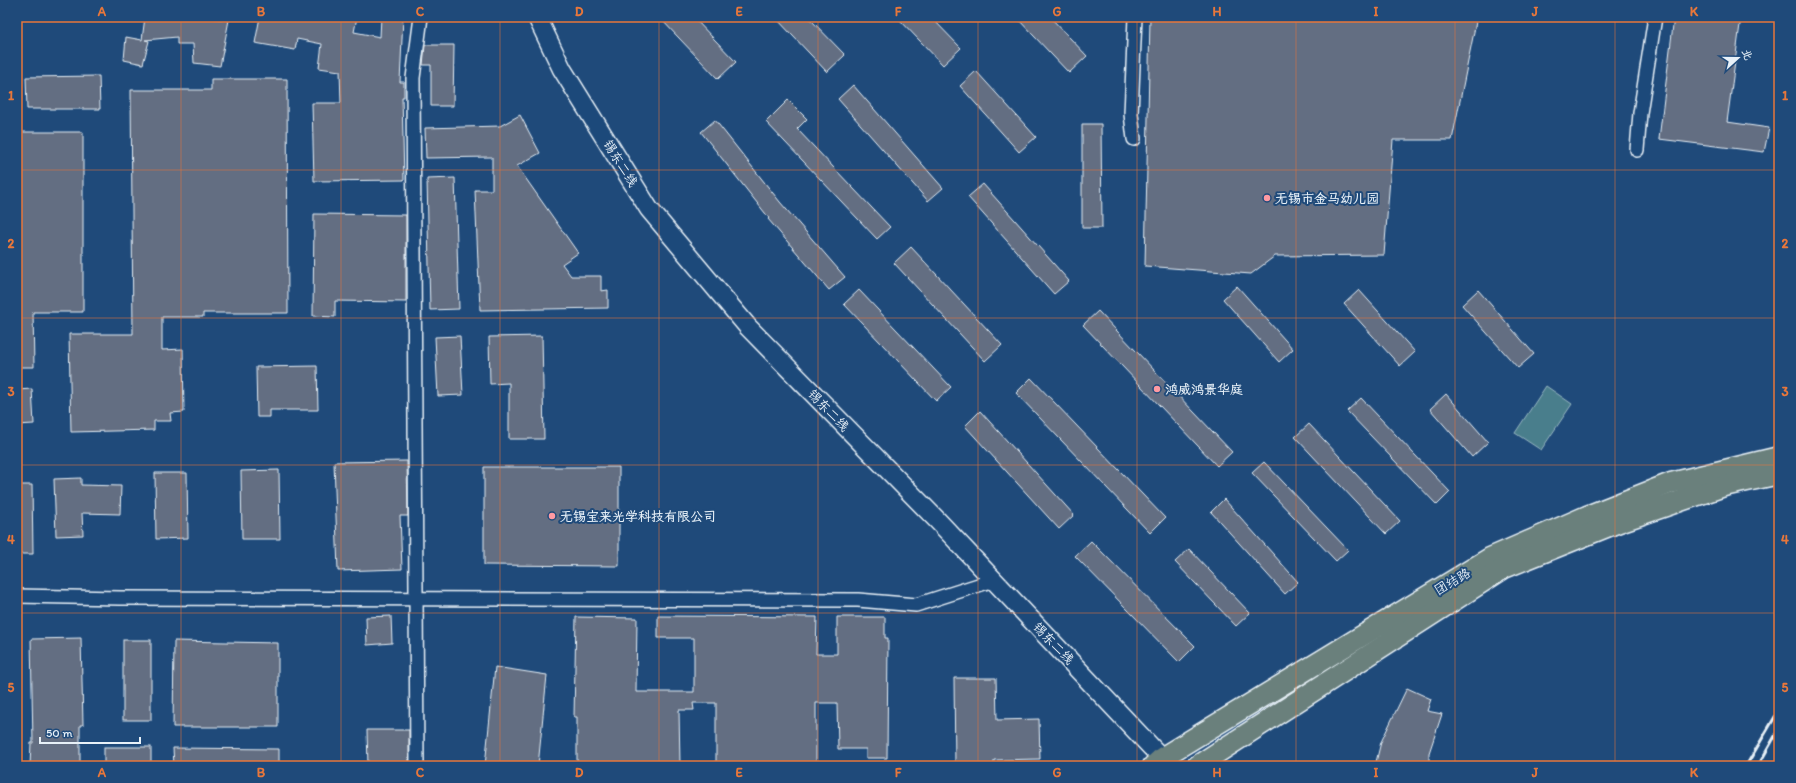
<svg xmlns="http://www.w3.org/2000/svg" width="1796" height="783" font-family="Itim,'LXGW WenKai TC',sans-serif">
	<rect width="100%" height="100%" fill="#1f4a7a"/>
	<filter id="ink" filterUnits="userSpaceOnUse"><feTurbulence type="fractalNoise" baseFrequency=".025" numOctaves="2"/><feDisplacementMap in="SourceGraphic" scale="8" xChannelSelector="R" yChannelSelector="G"/><feConvolveMatrix kernelMatrix="1 2 1 2 8 2 1 2 1" color-interpolation-filters="sRGB"/></filter>
	<g filter="url(#ink)">
		<polygon fill="#4a7e8c" stroke="#99b8c2" points="1546,386 1572,404 1541,450 1515,433"/>
		<g fill="#636e82" stroke="#e8f1f8">
			<polygon points="145,17 200,17 229,20 220,66 194,63 193,44 177,44 177,37 145,40 149,41 143,64 124,60 126,37 142,40"/>
			<polygon points="260,17 313,17 327,19 327,17 357,17 354,32 380,37 381,17 403,17 400,82 404,82 404,97 402,97 404,180 314,181 312,103 341,103 340,71 319,68 322,44 297,39 295,50 255,43"/>
			<polygon points="659,17 693,17 736,62 718,79"/>
			<polygon points="775,17 808,17 845,55 827,72"/>
			<polygon points="897,17 931,17 961,48 943,65"/>
			<polygon points="1016,17 1050,17 1087,56 1069,73"/>
			<polygon points="1150,17 1477,17 1452,140 1393,140 1384,255 1275,256 1251,274 1145,266"/>
			<polygon points="1674,17 1741,17 1727,122 1769,128 1764,152 1659,139"/>
			<polygon points="425,45 454,45 453,106 431,106 431,65 423,65"/>
			<polygon points="976,71 1036,137 1019,152 960,86"/>
			<polygon points="99,76 100,109 27,109 26,77"/>
			<polygon points="211,79 287,79 288,313 203,313 203,317 162,317 162,350 183,349 184,412 170,413 171,421 154,421 154,430 71,432 69,334 133,334 131,90 211,90"/>
			<polygon points="853,85 943,188 928,201 838,99"/>
			<polygon points="788,100 807,119 797,129 890,227 877,239 766,122"/>
			<polygon points="520,115 540,153 517,166 578,253 562,264 571,276 601,276 601,291 608,290 608,308 480,310 475,190 492,190 492,157 426,158 425,128 500,126"/>
			<polygon points="715,120 780,202 845,277 829,290 768,219 769,218 701,132"/>
			<polygon points="1082,124 1101,124 1102,228 1082,228"/>
			<polygon points="17,132 83,132 83,312 33,312 34,367 17,367"/>
			<polygon points="455,178 459,309 430,310 427,179"/>
			<polygon points="983,184 1069,281 1054,294 968,197"/>
			<polygon points="314,214 406,215 406,302 335,301 335,317 313,316"/>
			<polygon points="911,247 1002,345 985,361 894,263"/>
			<polygon points="1237,286 1293,349 1279,362 1223,299"/>
			<polygon points="859,290 951,387 936,401 844,304"/>
			<polygon points="1359,290 1415,352 1400,366 1344,304"/>
			<polygon points="1478,290 1534,354 1518,368 1462,305"/>
			<polygon points="1098,311 1232,452 1217,466 1083,325"/>
			<polygon points="460,336 463,395 438,396 435,337"/>
			<polygon points="542,336 544,439 509,439 509,383 490,384 489,337"/>
			<polygon points="317,366 318,410 270,410 270,417 257,417 256,367"/>
			<polygon points="1031,378 1165,518 1150,533 1016,393"/>
			<polygon points="32,389 34,424 17,425 17,390"/>
			<polygon points="1446,394 1488,442 1472,457 1430,409"/>
			<polygon points="1361,398 1450,492 1437,505 1347,411"/>
			<polygon points="980,411 1074,515 1059,529 965,426"/>
			<polygon points="1309,424 1400,521 1386,534 1295,437"/>
			<polygon points="407,461 408,516 400,516 402,569 338,571 334,462"/>
			<polygon points="1264,462 1348,550 1336,561 1252,473"/>
			<polygon points="484,467 619,467 619,566 484,565"/>
			<polygon points="279,470 280,539 242,539 241,471"/>
			<polygon points="155,473 187,473 188,538 156,539"/>
			<polygon points="81,478 81,485 121,486 120,514 82,513 83,535 56,536 54,479"/>
			<polygon points="17,485 32,485 33,554 17,554"/>
			<polygon points="1224,499 1298,582 1285,594 1211,512"/>
			<polygon points="1091,541 1195,646 1179,662 1075,556"/>
			<polygon points="1189,549 1250,613 1236,626 1175,562"/>
			<polygon points="391,616 392,643 367,645 366,617"/>
			<polygon points="658,616 817,617 816,654 837,654 837,617 885,617 885,638 888,638 887,758 866,758 866,749 838,749 837,703 816,703 816,766 716,766 716,703 693,703 694,710 679,710 680,766 577,766 577,717 574,717 576,617 637,618 636,692 694,692 694,638 658,638"/>
			<polygon points="81,638 83,725 80,725 80,766 30,766 31,743 33,743 31,639"/>
			<rect x="123" y="640" width="28" height="80"/>
			<polygon points="174,641 278,643 278,727 173,727"/>
			<polygon points="495,667 547,675 538,766 485,766"/>
			<polygon points="954,678 996,678 997,720 1039,719 1040,759 994,760 994,766 955,766"/>
			<polygon points="1407,688 1431,699 1427,711 1442,714 1429,753 1429,766 1375,766 1381,742"/>
			<polygon points="367,730 409,730 409,766 368,766"/>
			<rect x="104" y="747" width="47" height="19"/>
			<polygon points="173,748 279,749 279,766 174,766"/>
		</g>
		<g fill="none" stroke-linecap="round" stroke-linejoin="round">
			<g stroke="#e8f1f8" stroke-width="16">
				<g id="minor">
					<polyline points="1134,139 1131,114 1135,17"/>
					<polyline points="1637,150 1640,113 1655,17"/>
					<polyline points="17,596 120,598 858,600 916,605 994,580"/>
					<polyline points="417,766 413,78 421,17"/>
				</g>
			</g>
			<g stroke="#e8f1f8" stroke-width="21">
				<polyline id="secondary" points="537,17 562,69 649,209 748,327 938,521 1169,766"/>
			</g>
			<g stroke="#e8f1f8" stroke-width="23">
				<g id="primary">
					<polyline points="1153,766 1163,757 1490,558 1587,516 1671,483 1779,457"/>
					<polyline points="1197,766 1504,568 1619,522 1724,486 1779,474"/>
				</g>
			</g>
			<use href="#minor" stroke="#1f4a7a" stroke-width="13"/>
			<use href="#secondary" stroke="#1f4a7a" stroke-width="18"/>
			<use href="#primary" stroke="#6a807c" stroke-width="20"/>
			<g stroke="#e8f1f8" stroke-width="3">
				<polyline points="1746,766 1779,710"/>
				<polyline points="1758,766 1779,729"/>
			</g>
		</g>
	</g>
	<path fill="none" stroke="#e8773b" stroke-width="1" stroke-opacity="0.55" d="M181 17V766M341 17V766M500 17V766M659 17V766M818 17V766M978 17V766M1137 17V766M1296 17V766M1455 17V766M1615 17V766M17 170H1779M17 318H1779M17 465H1779M17 613H1779"/>
	<g fill="#ff9aa2" stroke="#1f4a7a" stroke-width="1.5">
		<circle cx="1267" cy="198" r="4"/>
		<circle cx="1157" cy="389" r="4"/>
		<circle cx="552" cy="516" r="4"/>
	</g>
	<g text-anchor="middle" stroke-width="4" stroke-linejoin="round" paint-order="stroke">
		<g font-size="13" fill="#e8f1f8" stroke="#1f4a7a">
			<text transform="translate(621 163) rotate(58)" y="5">锡东二线</text>
			<text transform="translate(829 410) rotate(46)" y="5">锡东二线</text>
			<text transform="translate(1452 581) rotate(-31)" y="5">团结路</text>
			<text transform="translate(1054 643) rotate(46)" y="5">锡东二线</text>
		</g>
		<g font-size="13" font-weight="bold" fill="#e8f1f8" stroke="#1f4a7a" text-anchor="start">
			<text x="1275" y="203">无锡市金马幼儿园</text>
			<text x="1165" y="394">鸿威鸿景华庭</text>
			<text x="560" y="521">无锡宝来光学科技有限公司</text>
		</g>
	</g>
	<rect width="1796" height="783" fill="none" stroke="#1f4a7a" stroke-width="44"/>
	<g transform="translate(1738 58) rotate(69)" stroke="#1f4a7a" stroke-width="3" paint-order="stroke">
	<path d="M0-3L7 15L0 10L-7 15Z" fill="#e8f1f8"/>
	<text y="-6" font-size="11" font-weight="bold" text-anchor="middle" fill="#e8f1f8">北</text>
	</g>
	<path d="M40 737v6h100v-6" fill="none" stroke="#e8f1f8" stroke-width="2"/>
	<text x="46" y="737" font-size="12" fill="#e8f1f8" stroke="#1f4a7a" stroke-width="3" paint-order="stroke">50 m</text>
	<rect x="22" y="22" width="1752" height="739" fill="none" stroke="#e8773b" stroke-width="1.5"/>
	<g font-size="13" text-anchor="middle" font-weight="bold" fill="#e8773b">
		<text x="102" y="16">A</text>
		<text x="261" y="16">B</text>
		<text x="420" y="16">C</text>
		<text x="579" y="16">D</text>
		<text x="739" y="16">E</text>
		<text x="898" y="16">F</text>
		<text x="1057" y="16">G</text>
		<text x="1217" y="16">H</text>
		<text x="1376" y="16">I</text>
		<text x="1535" y="16">J</text>
		<text x="1694" y="16">K</text>
		<text x="11" y="100">1</text>
		<text x="1785" y="100">1</text>
		<text x="11" y="248">2</text>
		<text x="1785" y="248">2</text>
		<text x="11" y="396">3</text>
		<text x="1785" y="396">3</text>
		<text x="11" y="544">4</text>
		<text x="1785" y="544">4</text>
		<text x="11" y="692">5</text>
		<text x="1785" y="692">5</text>
		<text x="102" y="777">A</text>
		<text x="261" y="777">B</text>
		<text x="420" y="777">C</text>
		<text x="579" y="777">D</text>
		<text x="739" y="777">E</text>
		<text x="898" y="777">F</text>
		<text x="1057" y="777">G</text>
		<text x="1217" y="777">H</text>
		<text x="1376" y="777">I</text>
		<text x="1535" y="777">J</text>
		<text x="1694" y="777">K</text>
	</g>
</svg>
